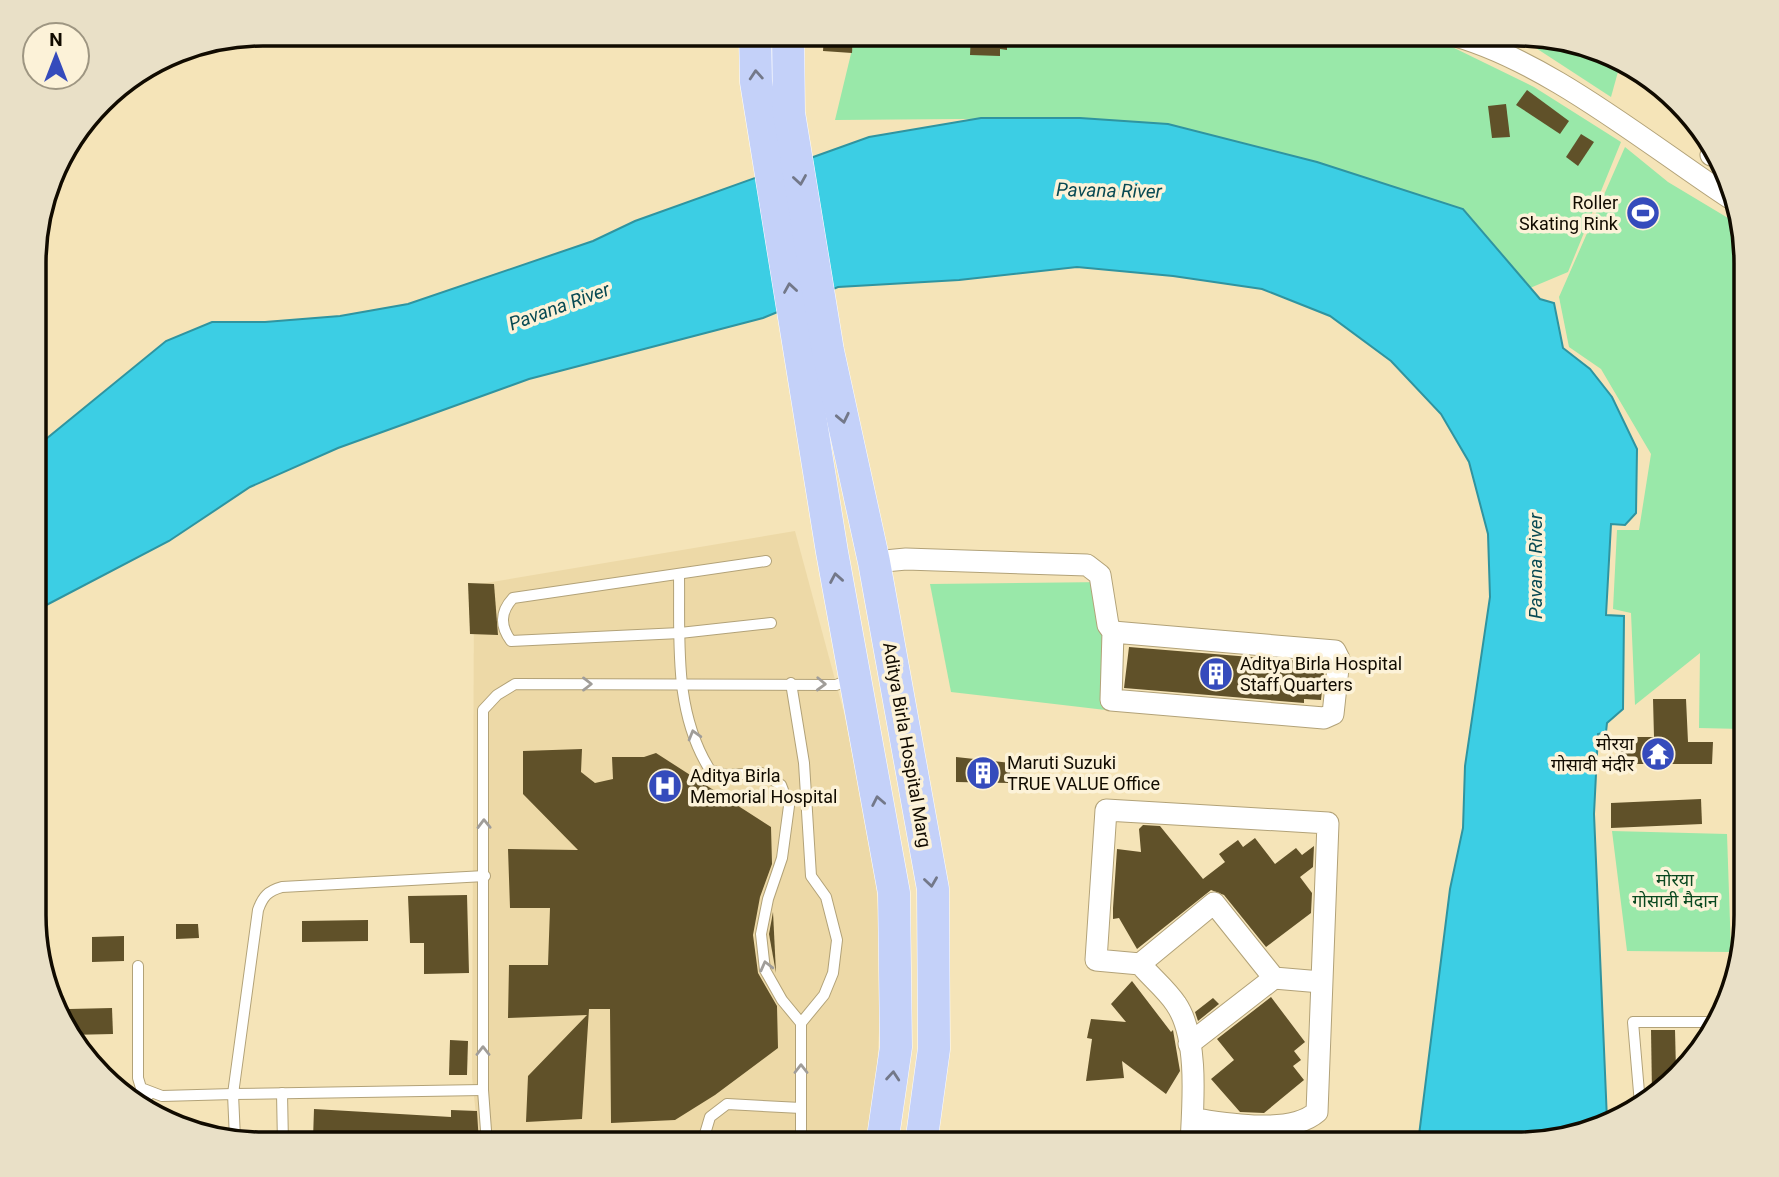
<svg xmlns="http://www.w3.org/2000/svg" width="1779" height="1177" font-family="Roboto,'Noto Sans Devanagari',sans-serif">
	<rect width="100%" height="100%" fill="#f5e4b8"/>
	<polygon fill="#edd9a7" points="795,531 844,713 875,867 882,968 875,1114 867,1144 479,1144 472,1077 474,585"/>
	<g fill="#99e8a9">
		<polygon points="856,33 1378,33 1444,43 1534,87 1621,142 1568,272 1530,288 1463,209 1317,162 1169,124 1080,118 835,120"/>
		<polygon points="1513,33 1590,45 1621,61 1611,97"/>
		<polygon points="1625,147 1668,182 1738,224 1745,248 1745,719 1742,729 1699,728 1700,653 1635,705 1631,613 1613,609 1617,530 1639,530 1651,454 1601,369 1569,347 1559,297"/>
		<polygon points="1107,582 1114,711 951,692 930,584"/>
		<polygon points="1612,831 1727,834 1731,952 1627,951"/>
	</g>
	<polygon fill="#3ccee4" stroke="#2f94a0" stroke-width="2" points="981,118 1080,118 1168,124 1317,162 1463,209 1540,299 1554,303 1563,348 1590,369 1612,397 1637,449 1636,513 1625,525 1611,524 1606,615 1624,616 1623,709 1607,723 1606,732 1598,734 1594,814 1607,1120 1531,1143 1418,1143 1450,889 1463,828 1465,766 1490,597 1488,534 1469,462 1441,414 1391,361 1330,316 1262,289 1173,276 1077,267 959,280 838,287 763,318 529,379 338,448 250,487 169,541 35,611 35,448 166,341 212,322 265,322 340,316 408,304 593,241 635,221 869,137"/>
	<g fill="#605129">
		<polygon points="824,33 853,34 852,53 823,51"/>
		<polygon points="971,33 1007,34 1007,50 1000,49 1000,56 970,55"/>
		<polygon points="1527,90 1569,121 1560,134 1516,105"/>
		<polygon points="1506,104 1510,137 1492,138 1488,106"/>
		<polygon points="1581,134 1594,142 1578,166 1566,157"/>
		<polygon points="468,583 494,584 498,635 470,634"/>
		<polygon points="1129,647 1325,663 1321,700 1304,699 1304,703 1124,688"/>
		<polygon points="1653,699 1686,699 1688,742 1713,742 1712,764 1616,764 1616,748 1626,748 1626,737 1654,737"/>
		<polygon points="582,749 581,772 595,783 613,779 612,757 644,757 656,753 771,827 772,864 760,897 753,935 758,973 777,1006 778,1048 715,1095 675,1120 611,1123 610,1009 589,1009 582,1119 526,1122 528,1076 587,1015 508,1018 509,965 548,965 550,908 510,908 508,849 578,850 523,794 523,751"/>
		<polygon points="956,757 1011,763 1009,783 956,782"/>
		<polygon points="1701,799 1702,824 1611,828 1611,803"/>
		<polygon points="1143,825 1160,826 1203,879 1225,862 1219,854 1238,840 1243,847 1255,838 1275,864 1296,848 1302,855 1314,846 1313,867 1300,877 1312,893 1311,913 1266,947 1224,895 1211,890 1137,949 1119,918 1113,919 1113,908 1117,849 1141,852 1139,829"/>
		<polygon points="467,895 469,973 424,974 424,943 410,943 408,896"/>
		<polygon points="773,912 776,973 769,934"/>
		<polygon points="368,920 368,941 302,942 302,921"/>
		<polygon points="176,924 198,924 199,938 176,939"/>
		<polygon points="124,936 124,961 92,962 92,937"/>
		<polygon points="1132,981 1171,1032 1173,1030 1180,1071 1166,1094 1122,1061 1124,1078 1086,1081 1092,1039 1087,1038 1091,1019 1126,1022 1111,1004"/>
		<polygon points="1271,997 1305,1042 1294,1051 1301,1060 1293,1066 1304,1080 1264,1113 1240,1112 1211,1079 1234,1060 1217,1039"/>
		<polygon points="1213,998 1219,1004 1198,1021 1195,1012"/>
		<polygon points="112,1008 113,1034 69,1035 69,1009"/>
		<polygon points="1651,1030 1675,1030 1676,1071 1652,1093"/>
		<polygon points="450,1040 468,1041 467,1075 449,1075"/>
		<polygon points="314,1109 451,1117 451,1110 477,1111 479,1144 451,1144 451,1139 395,1137 395,1142 313,1139"/>
	</g>
	<g fill="none" stroke-linecap="round" stroke-linejoin="round">
		<g stroke="#b2a278" stroke-width="12">
			<g id="lane">
				<path d="M766 561 513 598C500 612 500 626 511 641L680 633 771 623"/>
				<path d="M679 575C680 641 673 711 710 770L726 775 761 773 781 785 789 806 782 858 768 899 761 934 765 970 782 1000 801 1023V1136L825 1144"/>
				<polyline points="791,683 804,763 811,876 826,897 837,940 833,973 824,995 801,1023"/>
				<polyline points="138,966 138,1078 141,1088 162,1096 233,1094 235,1139"/>
				<path d="M483 1090 233 1094 258 910C263 896 268 891 282 887L485 876"/>
				<polyline points="282,1093 283,1144"/>
				<polyline points="1640,1104 1633,1022 1714,1022"/>
				<polyline points="135,1105 150,1094"/>
				<polyline points="487,1144 483,1090 483,710 497,695 515,684 836,685 851,679"/>
				<polyline points="702,1144 710,1117 727,1104 801,1108"/>
			</g>
		</g>
		<g stroke="#b2a278" stroke-width="23">
			<g id="street">
				<path d="M1445 33C1543 57 1646 143 1730 198"/>
				<polyline points="1711,155 1715,148"/>
				<polyline points="874,562 906,559 1087,565 1100,575 1108,625 1113,632 1335,651 1339,659 1333,714 1324,718 1111,700 1113,632"/>
				<polyline points="1140,964 1214,903 1274,978 1321,982"/>
				<polyline points="1189,1044 1274,978"/>
				<path d="M1191 1143C1193 1104 1199 1038 1176 1004 1167 990 1151 977 1140 964L1096 960 1106 810 1328 823 1317 1112C1289 1136 1227 1123 1193 1119"/>
			</g>
		</g>
		<g stroke="#fff" stroke-width="33">
			<g id="primary">
				<polyline points="755,33 756,82 832,552 894,893 896,1047 882,1144"/>
				<polyline points="788,33 789,113 828,351 874,562 933,889 934,1049 921,1144"/>
			</g>
		</g>
		<use href="#lane" stroke="#fff" stroke-width="10"/>
		<use href="#street" stroke="#fff" stroke-width="21"/>
		<use href="#primary" stroke="#c4d1f9" stroke-width="32"/>
	</g>
	<defs><path id="oneway-chevron" d="M-2-3.5L2.5 0L-2 3.5" fill="none" stroke-width="1.6" stroke-linecap="round" stroke-linejoin="round" transform="scale(1.75)"/></defs>
	<g stroke="#737889">
		<use href="#oneway-chevron" transform="translate(756 75) rotate(-94)"/>
		<use href="#oneway-chevron" transform="translate(800 180) rotate(81)"/>
		<use href="#oneway-chevron" transform="translate(790 288) rotate(-99)"/>
		<use href="#oneway-chevron" transform="translate(843 418) rotate(78)"/>
		<use href="#oneway-chevron" transform="translate(836 578) rotate(-100)"/>
		<use href="#oneway-chevron" transform="translate(878 801) rotate(-101)"/>
		<use href="#oneway-chevron" transform="translate(931 882) rotate(82)"/>
		<use href="#oneway-chevron" transform="translate(893 1076) rotate(-85)"/>
	</g>
	<g stroke="#a09d99">
		<use href="#oneway-chevron" transform="translate(587 684)"/>
		<use href="#oneway-chevron" transform="translate(821 684) rotate(2)"/>
		<use href="#oneway-chevron" transform="translate(694 735) rotate(-106)"/>
		<use href="#oneway-chevron" transform="translate(484 824) rotate(-91)"/>
		<use href="#oneway-chevron" transform="translate(766 966) rotate(-104)"/>
		<use href="#oneway-chevron" transform="translate(483 1051) rotate(-90)"/>
		<use href="#oneway-chevron" transform="translate(801 1069) rotate(-90)"/>
	</g>
	<defs>
		<g id="stadium-disc" transform="scale(1.75)"><circle r="9.5" fill="#354bbc" stroke="#fcf2d8"/><path d="M0-5a6.5 5 0 1 0 0 10a6.5 5 0 1 0 0-10ZM-3.5-1.8h7v3.6h-7Z" fill="#fff"/></g>
		<g id="building-disc" transform="scale(1.75)"><circle r="9.5" fill="#354bbc" stroke="#fcf2d8"/><path d="M-4-6H4V6H1V3H-1V6H-4ZM-2.5-4.3h1.7v1.8h-1.7ZM.8-4.3h1.7v1.8H.8ZM-2.5-1h1.7V.8h-1.7ZM.8-1h1.7V.8H.8Z" fill="#fff"/></g>
		<g id="temple-disc" transform="scale(1.75)"><circle r="9.5" fill="#354bbc" stroke="#fcf2d8"/><path d="M0-6L5-2H3V0L6.5 2.5H4V6H1.5V3h-3V6H-4V2.5H-6.5L-3 0V-2H-5Z" fill="#fff"/></g>
		<g id="hospital-disc" transform="scale(1.75)"><circle r="9.5" fill="#354bbc" stroke="#fcf2d8"/><path d="M-5-5h3v3.5h4V-5h3V5h-3V1.5h-4V5h-3Z" fill="#fff"/></g>
	</defs>
	<g fill-rule="evenodd">
		<use href="#stadium-disc" x="1643" y="213"/>
		<use href="#building-disc" x="1216" y="674"/>
		<use href="#temple-disc" x="1658" y="754"/>
		<use href="#building-disc" x="983" y="773"/>
		<use href="#hospital-disc" x="665" y="786"/>
	</g>
	<g text-anchor="middle" stroke-width="7" stroke-linejoin="round" paint-order="stroke">
		<g font-size="18" fill="#110b00" stroke="#fcf2d8" text-anchor="start">
			<text x="1618" y="209" text-anchor="end">Roller<tspan x="1618" dy="21">Skating Rink</tspan></text>
			<text x="1240" y="670">Aditya Birla Hospital<tspan x="1240" dy="21">Staff Quarters</tspan></text>
			<text x="1634" y="750" text-anchor="end">मोरया<tspan x="1634" dy="21">गोसावी मंदीर</tspan></text>
			<text x="1007" y="769">Maruti Suzuki<tspan x="1007" dy="21">TRUE VALUE Office</tspan></text>
			<text x="690" y="782">Aditya Birla<tspan x="690" dy="21">Memorial Hospital</tspan></text>
		</g>
		<g font-size="18" fill="#110b00" stroke="#fcf2d8">
			<text transform="translate(907 745) rotate(80)" y="6">Aditya Birla Hospital Marg</text>
		</g>
		<g font-size="18" fill="#09481f" stroke="#fcf2d8">
			<text x="1675" y="886">मोरया<tspan x="1675" dy="21">गोसावी मैदान</tspan></text>
		</g>
		<g font-size="19" font-style="italic" fill="#094a53" stroke="#fcf2d8">
			<text transform="translate(1109 190) rotate(1)" y="7">Pavana River</text>
			<text transform="translate(559 306) rotate(-20)" y="7">Pavana River</text>
			<text transform="translate(1535 566) rotate(-90)" y="7">Pavana River</text>
		</g>
	</g>
	<path d="M0 0H1779V1177H0ZM263 46H1517A217 217 0 0 1 1734 263V915A217 217 0 0 1 1517 1132H263A217 217 0 0 1 46 915V263A217 217 0 0 1 263 46Z" fill="#e9e0c7" fill-rule="evenodd"/>
	<path fill="none" stroke="#110b00" stroke-width="3.5" d="M263 46H1517A217 217 0 0 1 1734 263V915A217 217 0 0 1 1517 1132H263A217 217 0 0 1 46 915V263A217 217 0 0 1 263 46Z"/>
	<g transform="translate(56 56)"><circle r="33" fill="#fcf2d8" stroke="#9e9682" stroke-width="2"/>
	<path d="M0-5L12 26L0 18L-12 26Z" fill="#354bbc"/>
	<text y="-10" font-size="19" font-weight="bold" text-anchor="middle" fill="#110b00">N</text>
	</g>
</svg>
